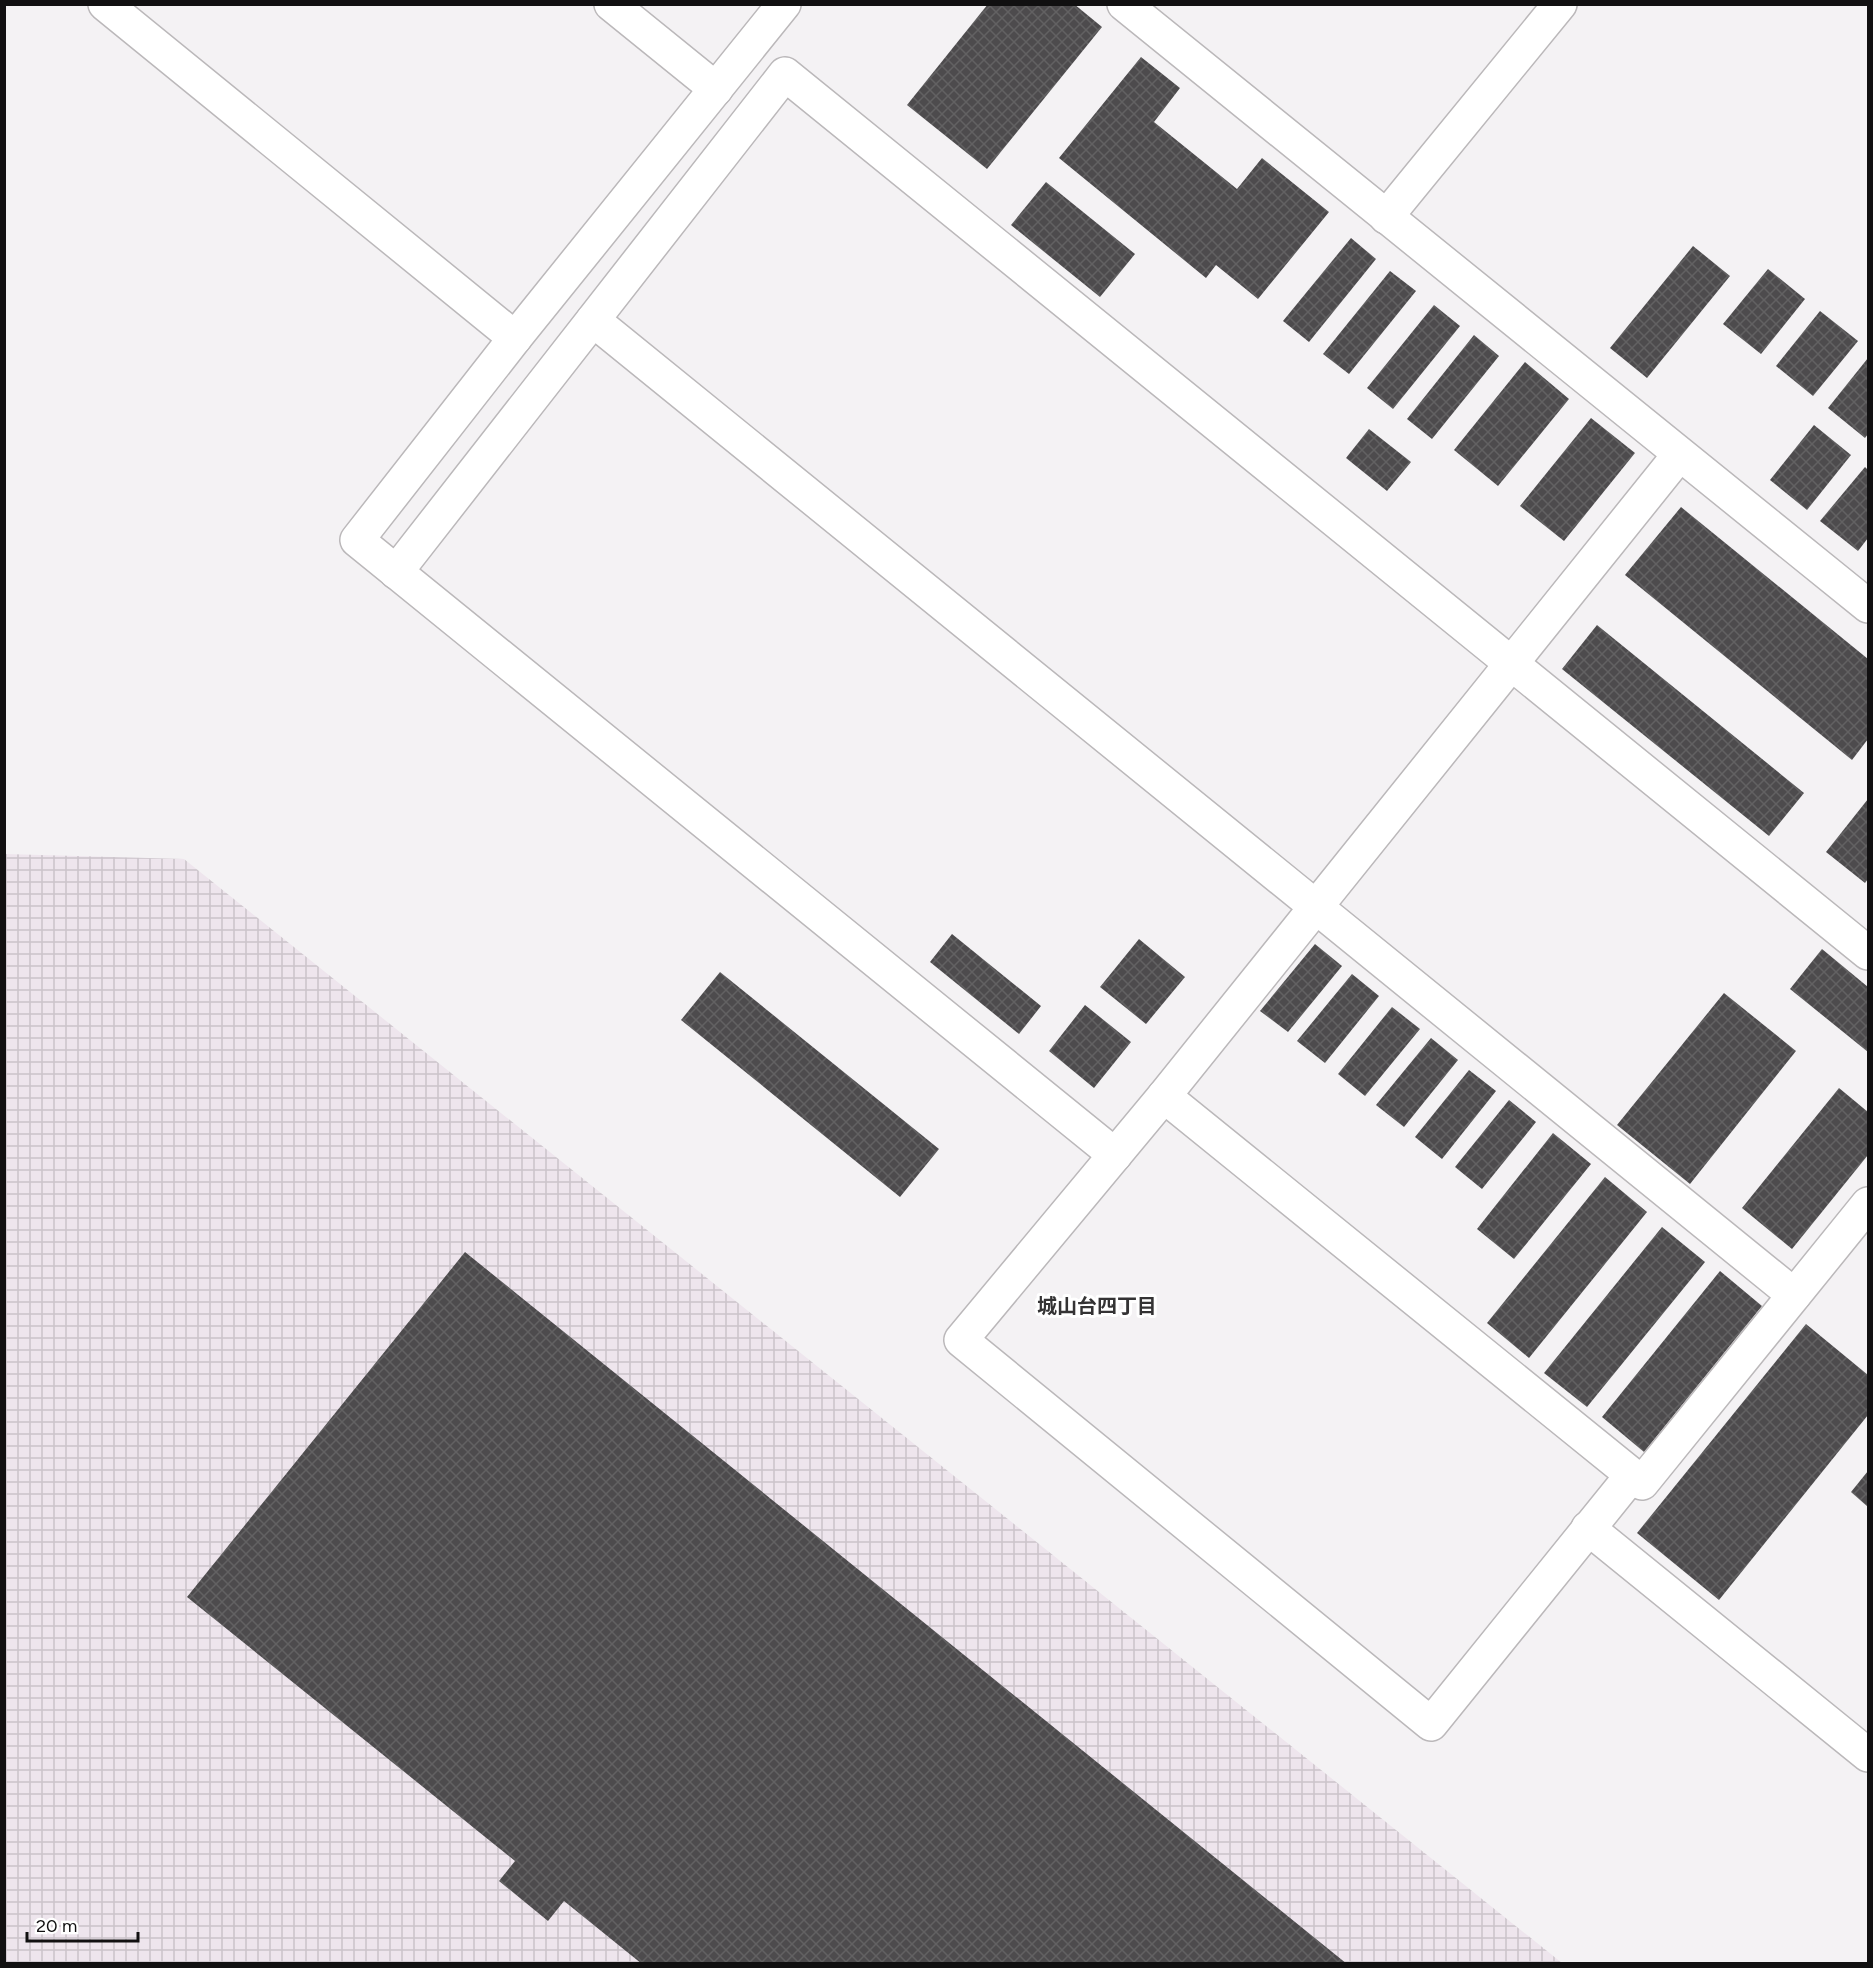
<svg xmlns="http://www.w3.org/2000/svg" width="1873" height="1968" font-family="Figtree,'Noto Sans JP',sans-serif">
	<defs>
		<pattern id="industrial-grid" width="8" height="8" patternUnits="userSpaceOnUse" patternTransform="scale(1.5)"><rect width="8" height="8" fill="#eee5ed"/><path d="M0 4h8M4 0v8" fill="none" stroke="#cbc3ca"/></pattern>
		<pattern id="building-cross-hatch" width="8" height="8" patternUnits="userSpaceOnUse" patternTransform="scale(1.5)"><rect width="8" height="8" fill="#4d4b4d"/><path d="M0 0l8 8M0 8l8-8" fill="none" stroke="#626162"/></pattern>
	</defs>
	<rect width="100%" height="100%" fill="#f4f2f4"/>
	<polygon fill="url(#industrial-grid)" points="5,854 184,859 1562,1963 5,1964"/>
	<g fill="url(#building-cross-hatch)">
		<polygon points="988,4 1074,4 1102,27 987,169 907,105"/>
		<polygon points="1141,57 1180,88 1154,122 1237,189 1262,158 1329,212 1258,299 1216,265 1206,278 1059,158"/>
		<polygon points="1046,182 1135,254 1100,297 1011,225"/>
		<polygon points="1351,238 1376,259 1309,342 1283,321"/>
		<polygon points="1693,246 1730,276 1647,378 1610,348"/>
		<polygon points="1768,269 1805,299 1761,354 1723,324"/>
		<polygon points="1390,271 1416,291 1349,374 1323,354"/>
		<polygon points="1434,305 1460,326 1393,409 1367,388"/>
		<polygon points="1820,311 1858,341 1813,396 1776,366"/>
		<polygon points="1474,335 1499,356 1432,439 1407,419"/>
		<polygon points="1868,358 1868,434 1865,438 1828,408"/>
		<polygon points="1525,362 1569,399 1498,486 1454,450"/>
		<polygon points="1591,418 1635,453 1564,541 1520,506"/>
		<polygon points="1814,425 1851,455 1807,510 1770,480"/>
		<polygon points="1369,429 1411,462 1387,491 1346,458"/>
		<polygon points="1865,467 1868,470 1868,538 1858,551 1820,521"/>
		<polygon points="1681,507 1868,659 1868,739 1852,760 1625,575"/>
		<polygon points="1597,625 1804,793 1769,836 1562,669"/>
		<polygon points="1868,799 1868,879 1865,883 1826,852"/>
		<polygon points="952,934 1041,1006 1019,1034 930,962"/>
		<polygon points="1139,939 1185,977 1146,1024 1100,987"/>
		<polygon points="1315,944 1342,966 1288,1032 1260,1011"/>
		<polygon points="1822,949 1868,987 1868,1052 1790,989"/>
		<polygon points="720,972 939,1149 900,1197 681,1020"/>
		<polygon points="1352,974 1379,996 1325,1063 1297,1041"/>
		<polygon points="1724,993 1796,1051 1690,1184 1617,1125"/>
		<polygon points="1085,1005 1131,1042 1094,1088 1049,1051"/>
		<polygon points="1392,1007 1420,1029 1365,1096 1338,1074"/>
		<polygon points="1431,1038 1458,1060 1404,1127 1376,1105"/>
		<polygon points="1469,1070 1496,1091 1442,1159 1415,1137"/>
		<polygon points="1839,1088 1868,1112 1868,1155 1792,1249 1742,1208"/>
		<polygon points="1509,1100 1536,1122 1482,1189 1455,1167"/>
		<polygon points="1553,1133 1591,1164 1514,1259 1477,1229"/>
		<polygon points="1605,1177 1647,1212 1529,1358 1487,1323"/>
		<polygon points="1662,1227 1705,1262 1587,1407 1544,1373"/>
		<polygon points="465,1252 1347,1964 642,1964 564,1901 548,1921 499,1881 515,1861 187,1597"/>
		<polygon points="1720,1271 1762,1306 1644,1452 1602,1417"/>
		<polygon points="1806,1324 1868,1375 1868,1415 1719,1600 1637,1533"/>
		<polygon points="1868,1471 1868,1507 1851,1492"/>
	</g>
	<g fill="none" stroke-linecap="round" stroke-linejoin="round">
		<g stroke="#bbb8ba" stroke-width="36">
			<g id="minor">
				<polyline points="105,4 515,338"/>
				<polyline points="611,4 716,89"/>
				<polyline points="784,4 515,338 357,540 1115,1155"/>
				<polyline points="1124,4 1868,606"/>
				<polyline points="1386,217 1560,4"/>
				<polyline points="593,320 1794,1295"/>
				<polyline points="396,572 785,74 1868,953"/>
				<polyline points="1164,1096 1642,1483 1868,1204"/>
				<polyline points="1632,1475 1431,1724 961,1340 1164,1096 1679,455"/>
				<polyline points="1588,1528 1868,1755"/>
			</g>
		</g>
		<use href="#minor" stroke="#fff" stroke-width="33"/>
	</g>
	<g text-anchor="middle" stroke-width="6" stroke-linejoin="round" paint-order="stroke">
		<g font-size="20" font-weight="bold" fill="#343334" stroke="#fff">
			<text x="1097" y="1313">城山台四丁目</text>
		</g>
	</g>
	<rect width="1873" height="1968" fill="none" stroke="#111011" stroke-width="12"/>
	<path d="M27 1932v9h111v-9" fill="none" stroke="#111011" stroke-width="3"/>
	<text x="36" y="1932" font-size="18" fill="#111011" stroke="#ffffff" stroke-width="4.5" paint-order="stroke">20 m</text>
</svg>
